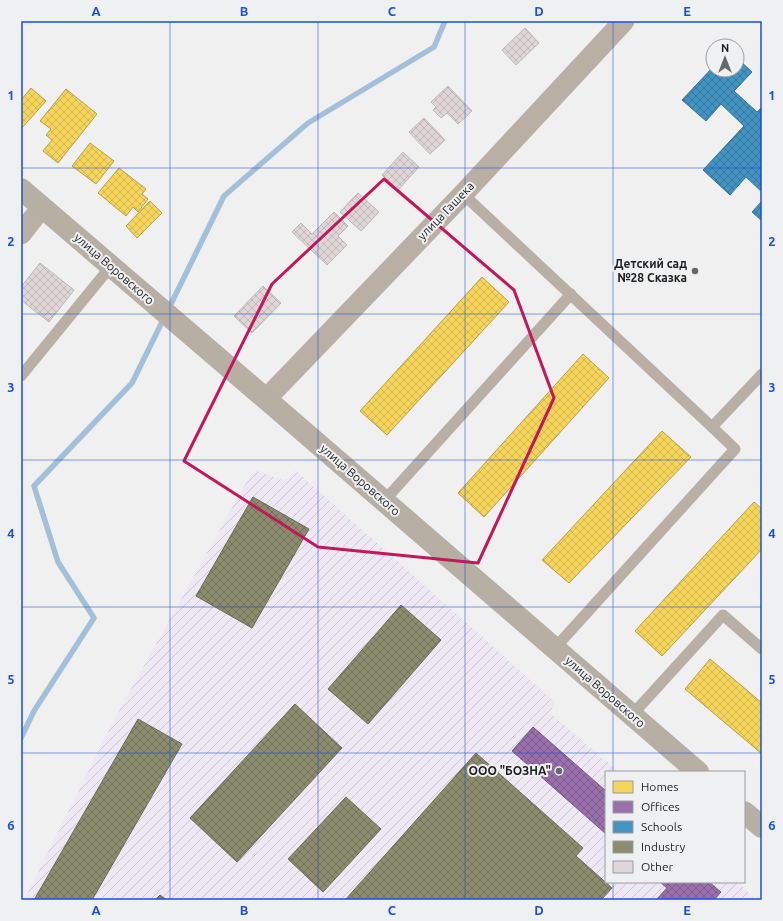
<svg xmlns="http://www.w3.org/2000/svg" width="783" height="921" font-family="Ubuntu,sans-serif">
	<defs>
		<pattern id="industrial-furrows" width="10" height="10" patternUnits="userSpaceOnUse"><rect width="10" height="10" fill="#eee8f4"/><path d="M-1 1l2-2M0 10L10 0M9 11l2-2" fill="none" stroke="#ccc7d1"/></pattern>
		<pattern id="homes-cross-hatch" width="8" height="8" patternUnits="userSpaceOnUse"><rect width="8" height="8" fill="#f6d55c"/><path d="M0 0l8 8M0 8l8-8" fill="none" stroke="#d2b650"/></pattern>
		<pattern id="offices-cross-hatch" width="8" height="8" patternUnits="userSpaceOnUse"><rect width="8" height="8" fill="#9970ab"/><path d="M0 0l8 8M0 8l8-8" fill="none" stroke="#7c5b8b"/></pattern>
		<pattern id="schools-cross-hatch" width="8" height="8" patternUnits="userSpaceOnUse"><rect width="8" height="8" fill="#4393c3"/><path d="M0 0l8 8M0 8l8-8" fill="none" stroke="#37779e"/></pattern>
		<pattern id="industry-cross-hatch" width="8" height="8" patternUnits="userSpaceOnUse"><rect width="8" height="8" fill="#8c8c6e"/><path d="M0 0l8 8M0 8l8-8" fill="none" stroke="#72725a"/></pattern>
		<pattern id="building-cross-hatch" width="8" height="8" patternUnits="userSpaceOnUse"><rect width="8" height="8" fill="#e0d6d7"/><path d="M0 0l8 8M0 8l8-8" fill="none" stroke="#c0b7b8"/></pattern>
	</defs>
	<rect width="100%" height="100%" fill="#f0f0f1"/>
	<polygon fill="url(#industrial-furrows)" points="295,470 555,702 550,713 619,772 606,772 606,882 739,882 754,899 753,900 24,900 117,714 251,474 257,471 282,480 288,479"/>
	<g fill="url(#homes-cross-hatch)" stroke="#b69e4a">
		<polygon points="31,88 46,101 21,129 21,100"/>
		<polygon points="66,89 97,114 58,163 43,151 52,140 46,135 51,129 40,121"/>
		<polygon points="90,143 114,161 96,184 72,166"/>
		<polygon points="119,168 146,189 142,194 148,199 138,212 133,207 126,216 98,193"/>
		<polygon points="150,201 162,213 137,238 126,226"/>
		<polygon points="482,277 509,302 387,435 360,411"/>
		<polygon points="583,354 609,378 484,517 458,493"/>
		<polygon points="662,431 691,457 569,583 542,560"/>
		<polygon points="754,502 762,509 762,549 662,656 635,631"/>
		<polygon points="710,659 762,703 762,754 685,689"/>
	</g>
	<g fill="url(#offices-cross-hatch)" stroke="#745881">
		<polygon points="533,727 606,791 606,834 512,751"/>
		<polygon points="660,882 709,882 721,892 714,900 656,900 667,888"/>
	</g>
	<g fill="url(#schools-cross-hatch)" stroke="#387092">
		<polygon points="737,58 752,72 734,91 757,112 762,107 762,160 760,162 762,164 762,192 746,177 730,195 703,170 744,126 721,104 706,121 682,100 713,67 713,70 737,70"/>
		<polygon points="762,201 762,221 752,212"/>
	</g>
	<g fill="url(#industry-cross-hatch)" stroke="#6b6b57">
		<polygon points="253,497 309,529 252,628 196,596"/>
		<polygon points="401,605 441,640 368,724 328,689"/>
		<polygon points="295,704 342,748 237,862 190,818"/>
		<polygon points="138,719 182,744 92,900 34,900"/>
		<polygon points="476,753 583,848 576,856 612,888 601,900 345,900"/>
		<polygon points="346,797 381,829 323,892 288,859"/>
		<polygon points="160,895 167,900 155,900"/>
	</g>
	<g fill="none" stroke-linecap="round" stroke-linejoin="round">
		<g stroke="#a2c0da" stroke-width="5.5">
			<polyline points="169,308 224,196 308,123 434,47 445,21"/>
			<polyline points="21,738 34,711 94,618 58,562 34,486 132,383 164,318"/>
		</g>
	</g>
	<g fill="url(#building-cross-hatch)" stroke="#b8b8b8">
		<polygon points="525,28 539,43 516,65 502,50"/>
		<polygon points="448,86 472,111 458,124 447,113 441,118 433,110 436,107 431,102"/>
		<polygon points="424,118 445,140 430,154 409,132"/>
		<polygon points="403,152 419,167 398,190 382,175"/>
		<polygon points="358,193 379,212 361,231 340,212"/>
		<polygon points="334,212 348,226 338,236 347,245 327,265 292,232 301,223 312,234"/>
		<polygon points="40,263 74,290 49,322 21,300 21,287"/>
		<polygon points="263,286 281,303 252,333 234,316"/>
	</g>
	<g fill="none" stroke-linecap="round" stroke-linejoin="round">
		<g stroke="#b9afa5" stroke-width="11">
			<polyline points="463,194 712,427 762,374"/>
			<polyline points="21,376 111,266"/>
			<polyline points="384,501 571,294"/>
			<polyline points="555,648 735,449 712,427"/>
			<polyline points="632,715 723,615 762,649"/>
		</g>
		<g stroke="#b9afa5" stroke-width="21">
			<polyline points="21,234 42,207"/>
			<polyline points="266,399 463,194 624,21"/>
		</g>
		<g stroke="#b7afa4" stroke-width="22">
			<polyline points="21,189 266,399 698,772"/>
			<polyline points="744,812 762,827"/>
		</g>
	</g>
	<path fill="none" stroke="#c2185b" stroke-width="3" stroke-linejoin="round" d="M384 179 514 290 554 398 478 563 318 547 184 461 272 284Z"/>
	<path fill="none" stroke="#1d4ed8" stroke-width="1" stroke-opacity="0.55" d="M170 21V900M318 21V900M465 21V900M613 21V772M21 168H762M21 314H762M21 460H762M21 607H762M21 753H762M613 882V900"/>
	<g fill="#686869" stroke="#eff0f2" stroke-width="1.5">
		<circle cx="695" cy="271" r="4"/>
		<circle cx="559" cy="771" r="4"/>
	</g>
	<g text-anchor="middle" stroke-width="4" stroke-linejoin="round" paint-order="stroke">
		<g font-size="12" fill="#1f1f20" stroke="#eff0f2">
			<text transform="translate(446 211) rotate(-46)" y="4">улица Гашека</text>
			<text transform="translate(114 269) rotate(41)" y="4">улица Воровского</text>
			<text transform="translate(360 480) rotate(41)" y="4">улица Воровского</text>
			<text transform="translate(605 692) rotate(41)" y="4">улица Воровского</text>
		</g>
		<g font-size="12" font-weight="bold" fill="#1f1f20" stroke="#eff0f2" text-anchor="end">
			<text x="687" y="268">Детский сад<tspan x="687" dy="14">№28 Сказка</tspan></text>
			<text x="551" y="775">ООО "БОЗНА"</text>
		</g>
	</g>
	<rect width="783" height="921" fill="none" stroke="#eff0f2" stroke-width="44"/>
	<rect x="605" y="771" width="140" height="112" fill="#eff0f2" stroke="#9c9c9e"/>
	<rect x="613" y="781" width="20" height="12" fill="#f6d55c" stroke="#9c9c9e"/>
	<text x="641" y="791" font-size="12" fill="#1f1f20">Homes</text>
	<rect x="613" y="801" width="20" height="12" fill="#9970ab" stroke="#9c9c9e"/>
	<text x="641" y="811" font-size="12" fill="#1f1f20">Offices</text>
	<rect x="613" y="821" width="20" height="12" fill="#4393c3" stroke="#9c9c9e"/>
	<text x="641" y="831" font-size="12" fill="#1f1f20">Schools</text>
	<rect x="613" y="841" width="20" height="12" fill="#8c8c6e" stroke="#9c9c9e"/>
	<text x="641" y="851" font-size="12" fill="#1f1f20">Industry</text>
	<rect x="613" y="861" width="20" height="12" fill="#e0d6d7" stroke="#9c9c9e"/>
	<text x="641" y="871" font-size="12" fill="#1f1f20">Other</text>
	<g transform="translate(725 58)"><circle r="19" fill="#eff0f2" stroke="#9c9c9e"/>
	<path d="M0-3L7 15L0 10L-7 15Z" fill="#686869"/>
	<text y="-6" font-size="11" font-weight="bold" text-anchor="middle" fill="#1f1f20">N</text>
	</g>
	<rect x="22" y="22" width="739" height="877" fill="none" stroke="#1d4ed8" stroke-width="1.5"/>
	<g font-size="13" text-anchor="middle" font-weight="bold" fill="#1d4ed8">
		<text x="96" y="16">A</text>
		<text x="244" y="16">B</text>
		<text x="392" y="16">C</text>
		<text x="539" y="16">D</text>
		<text x="687" y="16">E</text>
		<text x="11" y="100">1</text>
		<text x="772" y="100">1</text>
		<text x="11" y="246">2</text>
		<text x="772" y="246">2</text>
		<text x="11" y="392">3</text>
		<text x="772" y="392">3</text>
		<text x="11" y="538">4</text>
		<text x="772" y="538">4</text>
		<text x="11" y="684">5</text>
		<text x="772" y="684">5</text>
		<text x="11" y="830">6</text>
		<text x="772" y="830">6</text>
		<text x="96" y="915">A</text>
		<text x="244" y="915">B</text>
		<text x="392" y="915">C</text>
		<text x="539" y="915">D</text>
		<text x="687" y="915">E</text>
	</g>
</svg>
